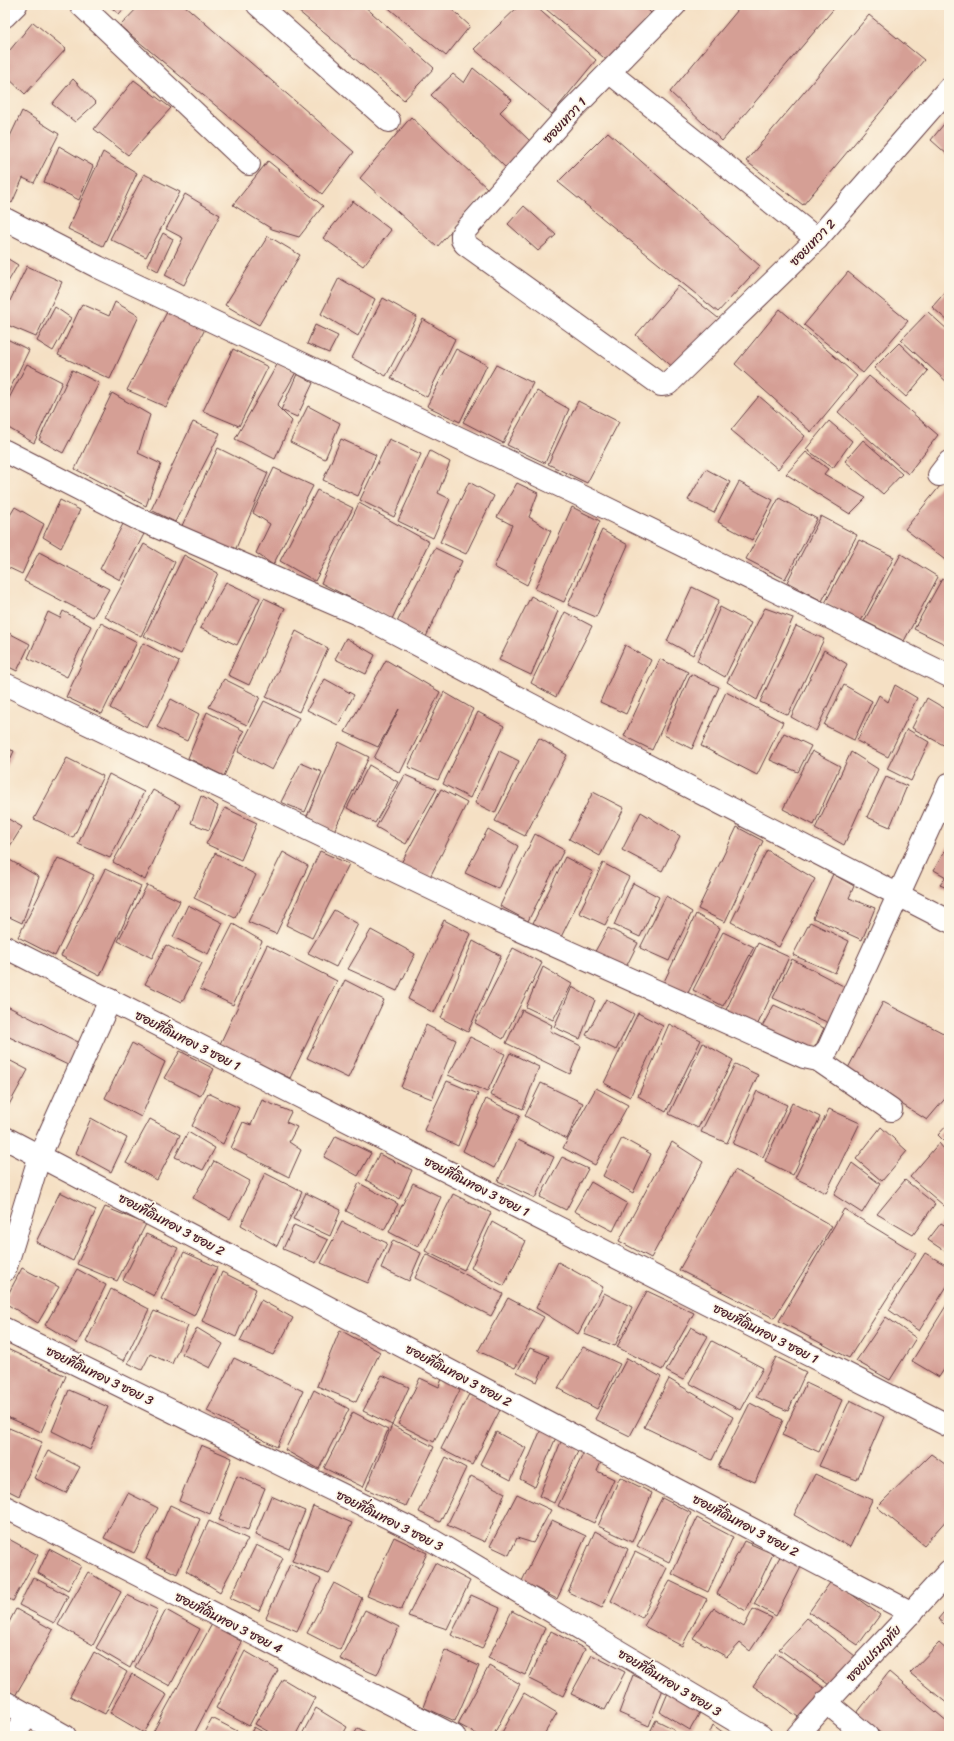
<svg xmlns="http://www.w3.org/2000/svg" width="954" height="1741" font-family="Sriracha,'Playpen Sans Thai',sans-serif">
	<rect width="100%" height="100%" fill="#fcf5e5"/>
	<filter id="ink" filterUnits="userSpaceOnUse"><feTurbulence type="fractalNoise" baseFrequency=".025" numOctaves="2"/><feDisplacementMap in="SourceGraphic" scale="8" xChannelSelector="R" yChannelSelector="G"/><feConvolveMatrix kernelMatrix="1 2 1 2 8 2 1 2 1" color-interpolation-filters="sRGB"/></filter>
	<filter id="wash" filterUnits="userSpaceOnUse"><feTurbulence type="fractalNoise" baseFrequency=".012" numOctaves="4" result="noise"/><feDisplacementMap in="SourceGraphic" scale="16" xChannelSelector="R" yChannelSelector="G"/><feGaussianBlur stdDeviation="0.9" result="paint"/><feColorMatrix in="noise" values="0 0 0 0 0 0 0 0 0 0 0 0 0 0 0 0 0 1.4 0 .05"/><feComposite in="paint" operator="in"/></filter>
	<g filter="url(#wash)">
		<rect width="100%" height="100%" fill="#f5e0c4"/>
		<g id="blocks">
			<g fill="#d59f95">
				<polygon points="108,5 127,5 119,14"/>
				<polygon points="140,5 184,5 354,152 322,194 120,26"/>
				<polygon points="291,5 363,5 434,68 404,100"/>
				<polygon points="385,5 447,5 470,26 446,56"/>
				<polygon points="520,5 534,5 596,60 552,114 474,49"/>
				<polygon points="541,5 643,5 652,14 609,62"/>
				<polygon points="742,5 837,5 722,141 670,92"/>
				<polygon points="869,15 924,60 803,205 746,161"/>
				<polygon points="33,22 66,49 25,94 5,75 5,56"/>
				<polygon points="473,68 512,100 500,112 531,142 508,170 431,95 453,74 464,83"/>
				<polygon points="73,79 96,103 75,122 52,104"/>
				<polygon points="134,80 171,108 128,155 94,129"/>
				<polygon points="22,111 59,134 34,183 23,178 12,203 5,199 5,147"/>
				<polygon points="411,117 488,189 437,247 360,178"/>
				<polygon points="948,119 949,119 949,156 931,140"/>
				<polygon points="608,132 760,266 718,312 558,182"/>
				<polygon points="59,146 93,166 79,200 44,182"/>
				<polygon points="103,152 137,173 103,246 68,229"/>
				<polygon points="268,161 323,206 299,237 272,229 233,205"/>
				<polygon points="144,174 180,192 146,257 110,239"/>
				<polygon points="185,194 220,215 184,285 165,275 183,238 166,229"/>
				<polygon points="353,201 391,230 363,266 323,238"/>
				<polygon points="524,206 556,235 538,251 508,224"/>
				<polygon points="163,233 173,239 158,271 147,265"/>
				<polygon points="268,236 300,255 259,325 225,305"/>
				<polygon points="5,257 18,265 5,287"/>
				<polygon points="27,266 62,282 36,337 5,324 5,311"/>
				<polygon points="848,272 908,321 863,373 804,325"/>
				<polygon points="339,278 375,299 358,336 321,314"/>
				<polygon points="678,286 723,322 675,369 636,335"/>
				<polygon points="949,288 949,322 932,307"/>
				<polygon points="383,298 417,317 386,376 352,358"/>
				<polygon points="115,302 139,316 110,379 58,355 82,304 109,316"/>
				<polygon points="55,307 71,318 53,351 37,341"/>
				<polygon points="780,309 857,376 811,432 735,364"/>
				<polygon points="168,310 205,329 166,407 127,390"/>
				<polygon points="928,312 949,331 949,384 901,340"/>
				<polygon points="423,319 455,339 427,397 391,378"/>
				<polygon points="315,325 338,336 329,353 307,344"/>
				<polygon points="5,338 29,350 5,399"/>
				<polygon points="899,343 928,371 906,397 874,368"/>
				<polygon points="233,349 268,367 239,426 203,411"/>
				<polygon points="456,349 487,365 460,422 427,406"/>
				<polygon points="278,363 296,372 277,406 292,421 275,459 235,439"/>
				<polygon points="27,364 62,382 34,443 5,426 5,406"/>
				<polygon points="496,365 533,383 503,443 463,422"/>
				<polygon points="72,370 99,383 63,453 39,440"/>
				<polygon points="297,374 313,383 297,417 281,410"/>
				<polygon points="869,376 938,435 908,474 838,412"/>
				<polygon points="537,391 569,409 545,463 507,445"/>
				<polygon points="112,393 150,415 138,453 161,464 146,506 75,469"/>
				<polygon points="759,396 805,436 778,469 731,430"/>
				<polygon points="578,401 619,422 587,483 548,464"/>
				<polygon points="308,406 340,423 325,459 290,442"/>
				<polygon points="829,421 852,441 833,468 806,449"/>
				<polygon points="193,422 220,433 175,522 151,510"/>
				<polygon points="341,439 376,455 358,496 323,480"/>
				<polygon points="389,439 421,454 394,517 360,500"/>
				<polygon points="863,440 902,474 883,494 845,461"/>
				<polygon points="218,448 268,473 234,553 180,530"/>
				<polygon points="430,451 450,462 438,493 450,499 433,538 398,521"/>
				<polygon points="806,452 828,469 824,474 866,498 850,514 786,474"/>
				<polygon points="274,468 313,486 273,565 256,553 270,524 253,513"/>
				<polygon points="706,469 730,482 714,513 688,500"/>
				<polygon points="949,475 949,563 905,529"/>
				<polygon points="469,482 494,496 466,554 440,542"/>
				<polygon points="739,482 773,500 752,540 718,522"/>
				<polygon points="517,483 538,493 529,517 551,531 527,585 494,567 512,525 497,517"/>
				<polygon points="317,490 353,508 315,581 280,561"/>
				<polygon points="779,498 817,519 785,579 746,559"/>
				<polygon points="60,500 80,510 61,548 43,537"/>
				<polygon points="359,503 429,542 392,619 321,583"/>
				<polygon points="15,507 44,524 22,574 5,566 5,524"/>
				<polygon points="572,507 600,521 564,602 535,589"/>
				<polygon points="821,516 857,535 822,601 787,582"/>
				<polygon points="123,524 144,534 120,580 100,569"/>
				<polygon points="602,530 628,545 596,617 568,605"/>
				<polygon points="859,540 894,557 861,621 825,603"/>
				<polygon points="144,544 175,562 141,636 105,617"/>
				<polygon points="435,548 462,561 425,639 396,624"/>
				<polygon points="39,552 109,589 93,617 24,581"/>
				<polygon points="901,554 938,577 904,641 864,621"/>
				<polygon points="184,555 218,573 181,654 144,636"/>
				<polygon points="942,579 949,583 949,646 914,629"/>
				<polygon points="226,582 260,598 237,645 200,628"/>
				<polygon points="692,587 719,600 693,655 667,641"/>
				<polygon points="531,596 558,611 531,675 499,660"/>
				<polygon points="264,598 285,608 249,685 228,675"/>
				<polygon points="720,607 751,623 725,677 697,661"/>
				<polygon points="765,608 793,618 757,700 727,682"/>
				<polygon points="63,611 91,626 67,677 28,658 48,612 60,618"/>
				<polygon points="565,612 592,626 556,697 531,683"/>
				<polygon points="101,623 137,642 102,714 66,697"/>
				<polygon points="796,626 824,639 788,715 760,702"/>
				<polygon points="5,631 30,644 17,671 5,665"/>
				<polygon points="296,631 328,648 299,712 266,697"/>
				<polygon points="346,638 375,655 366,674 335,659"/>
				<polygon points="143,643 179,662 147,728 110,708"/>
				<polygon points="625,645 651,660 626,714 600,702"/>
				<polygon points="824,650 847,664 816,731 791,717"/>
				<polygon points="660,659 688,672 652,750 624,736"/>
				<polygon points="386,660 440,692 400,773 374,758 399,709 378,747 345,732"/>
				<polygon points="691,674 719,687 692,749 664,735"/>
				<polygon points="224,679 260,697 247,725 209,707"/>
				<polygon points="325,679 354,695 338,725 307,710"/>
				<polygon points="844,685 872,701 854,740 824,725"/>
				<polygon points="895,685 917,698 888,757 857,741 879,695 888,702"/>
				<polygon points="444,692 473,709 438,780 408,767"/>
				<polygon points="726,692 783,722 757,775 701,746"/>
				<polygon points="927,698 949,711 949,748 912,728"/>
				<polygon points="171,699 199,714 187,741 157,727"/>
				<polygon points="264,701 299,718 272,770 238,752"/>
				<polygon points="207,712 244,731 224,776 188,758"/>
				<polygon points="478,712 504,726 470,798 443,784"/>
				<polygon points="907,729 929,742 911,781 887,769"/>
				<polygon points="784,733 811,746 798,772 770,760"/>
				<polygon points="539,738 567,755 525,836 495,821"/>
				<polygon points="339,742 369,757 334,831 307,816"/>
				<polygon points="5,748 14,751 5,771"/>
				<polygon points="499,751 519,761 495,813 475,803"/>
				<polygon points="812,751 840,766 814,825 783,809"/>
				<polygon points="851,752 878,769 844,845 815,829"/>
				<polygon points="67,758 103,776 73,838 34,819"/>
				<polygon points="301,763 322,772 305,812 281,802"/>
				<polygon points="369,765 398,782 375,823 347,808"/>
				<polygon points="109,774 144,792 110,858 78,844"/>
				<polygon points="405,775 437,789 406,844 376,827"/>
				<polygon points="886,777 907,786 890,827 867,817"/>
				<polygon points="441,789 467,803 430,877 400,865"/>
				<polygon points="153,790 180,805 145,880 113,862"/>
				<polygon points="593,792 624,808 600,856 569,839"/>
				<polygon points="201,796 218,806 209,830 191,823"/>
				<polygon points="225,808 257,823 241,860 206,844"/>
				<polygon points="641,812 680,836 662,871 622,850"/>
				<polygon points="5,817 22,827 5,854"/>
				<polygon points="737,827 763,841 725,922 698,909"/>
				<polygon points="488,829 518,846 499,889 465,873"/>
				<polygon points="535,834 564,850 528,921 500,906"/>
				<polygon points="947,847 949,848 949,889 940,885 946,877 934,870"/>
				<polygon points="767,850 815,879 779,947 731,922"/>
				<polygon points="320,851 349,864 312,938 286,925"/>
				<polygon points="283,852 308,866 276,934 248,922"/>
				<polygon points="215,853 256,875 235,918 194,898"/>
				<polygon points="565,857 593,872 561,937 533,923"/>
				<polygon points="58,858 94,875 55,956 18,937"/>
				<polygon points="8,859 39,877 22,923 5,915 5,867"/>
				<polygon points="603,863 629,877 605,925 579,913"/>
				<polygon points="105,869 141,886 100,976 61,956"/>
				<polygon points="833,874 854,886 849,898 875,908 862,940 813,918"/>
				<polygon points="633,883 659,897 640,937 614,925"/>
				<polygon points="147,885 180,901 152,958 118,941"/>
				<polygon points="666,896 692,912 669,961 640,948"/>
				<polygon points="188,905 223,923 208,954 173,937"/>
				<polygon points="334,910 358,924 336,967 308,953"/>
				<polygon points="696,914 720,928 686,997 662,986"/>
				<polygon points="444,920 471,934 434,1013 408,999"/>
				<polygon points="810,922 849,941 835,973 793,955"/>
				<polygon points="233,924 262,941 233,1005 200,989"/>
				<polygon points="608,928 638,943 624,971 592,957"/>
				<polygon points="371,930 415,954 397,991 348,969"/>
				<polygon points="723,932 754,947 723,1006 693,990"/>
				<polygon points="473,941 501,956 468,1032 441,1018"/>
				<polygon points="758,943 789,957 756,1028 724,1014"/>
				<polygon points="166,945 202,963 182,1002 145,984"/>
				<polygon points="267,945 337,981 290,1078 219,1046"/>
				<polygon points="513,948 542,963 503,1039 475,1023"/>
				<polygon points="792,959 847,988 829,1023 773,998"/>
				<polygon points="543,967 572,984 553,1020 526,1007"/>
				<polygon points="345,980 384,1000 348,1078 307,1058"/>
				<polygon points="572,987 595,1000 580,1039 554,1027"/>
				<polygon points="606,999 634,1014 616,1050 586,1035"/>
				<polygon points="883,1002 949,1036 949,1094 927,1120 847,1070"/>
				<polygon points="5,1005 82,1044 72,1067 5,1035"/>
				<polygon points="774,1005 824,1028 812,1054 760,1030"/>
				<polygon points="522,1010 552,1025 550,1031 581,1046 570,1074 506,1043"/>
				<polygon points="638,1013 663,1026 630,1097 604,1083"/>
				<polygon points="669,1024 701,1040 666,1112 638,1096"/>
				<polygon points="426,1025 456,1040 432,1099 401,1087"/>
				<polygon points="470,1037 505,1054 487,1092 448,1075"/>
				<polygon points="132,1043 165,1062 141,1117 105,1098"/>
				<polygon points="703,1043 733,1060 698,1128 669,1114"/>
				<polygon points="180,1051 214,1069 200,1096 164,1078"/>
				<polygon points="510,1053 539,1067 523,1109 490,1095"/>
				<polygon points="5,1058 28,1070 5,1112"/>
				<polygon points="735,1064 758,1075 727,1143 701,1132"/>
				<polygon points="447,1081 478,1094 458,1146 424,1130"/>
				<polygon points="541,1083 583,1103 567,1139 525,1116"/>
				<polygon points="596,1088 628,1105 595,1165 563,1148"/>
				<polygon points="757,1091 787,1105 763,1157 733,1144"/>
				<polygon points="208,1093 239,1108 223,1144 192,1126"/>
				<polygon points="486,1099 520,1115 494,1168 463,1151"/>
				<polygon points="262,1100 291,1112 286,1122 297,1127 289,1142 301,1150 289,1177 231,1148 243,1122 251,1125"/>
				<polygon points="792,1103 820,1117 793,1175 765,1161"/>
				<polygon points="829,1109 860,1123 826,1193 795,1178"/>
				<polygon points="91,1118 127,1138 111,1172 76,1153"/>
				<polygon points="150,1119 180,1135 157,1180 126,1163"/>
				<polygon points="949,1123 949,1146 938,1135"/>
				<polygon points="881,1127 907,1151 882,1181 856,1159"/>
				<polygon points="188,1132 215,1148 203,1170 175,1157"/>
				<polygon points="336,1136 371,1153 358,1176 324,1157"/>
				<polygon points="622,1138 651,1154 633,1193 603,1176"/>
				<polygon points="518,1140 554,1157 535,1198 498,1181"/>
				<polygon points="672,1142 703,1162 651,1258 619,1241"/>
				<polygon points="939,1143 949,1155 949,1210 910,1177"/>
				<polygon points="379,1154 412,1170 399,1199 366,1180"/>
				<polygon points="562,1157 588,1169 566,1210 540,1197"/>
				<polygon points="214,1161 250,1181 230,1219 193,1198"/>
				<polygon points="852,1163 880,1184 862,1213 834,1195"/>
				<polygon points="735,1170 832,1226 774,1318 679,1270"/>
				<polygon points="265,1173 302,1192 277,1246 241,1225"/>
				<polygon points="905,1180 935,1204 913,1235 877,1214"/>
				<polygon points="591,1182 627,1203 613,1231 574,1211"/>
				<polygon points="359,1183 398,1204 384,1230 346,1211"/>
				<polygon points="413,1183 441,1197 418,1247 389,1232"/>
				<polygon points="60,1192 96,1210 73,1261 36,1242"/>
				<polygon points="306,1193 341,1210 330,1236 293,1219"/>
				<polygon points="453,1194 491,1213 464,1270 425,1251"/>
				<polygon points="105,1207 146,1224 117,1281 77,1264"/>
				<polygon points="844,1209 916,1253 849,1358 779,1321"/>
				<polygon points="342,1222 387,1243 368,1283 321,1263"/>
				<polygon points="492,1222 526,1241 504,1286 471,1268"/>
				<polygon points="941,1223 949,1228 949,1254 928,1240"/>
				<polygon points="294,1225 328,1240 316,1263 283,1249"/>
				<polygon points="146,1234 178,1248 154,1296 123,1280"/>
				<polygon points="393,1240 421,1253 409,1281 381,1268"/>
				<polygon points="184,1252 217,1267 194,1316 161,1299"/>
				<polygon points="925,1253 949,1267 949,1283 919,1331 889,1310"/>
				<polygon points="426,1254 503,1294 491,1316 415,1278"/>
				<polygon points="558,1262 603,1287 578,1334 536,1308"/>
				<polygon points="22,1268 59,1287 38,1323 5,1303 5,1300"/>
				<polygon points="77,1269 106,1285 77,1344 45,1325"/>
				<polygon points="222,1272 256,1289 236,1337 202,1321"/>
				<polygon points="111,1289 149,1309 124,1361 86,1342"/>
				<polygon points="647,1291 694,1313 662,1370 617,1347"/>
				<polygon points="604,1293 632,1307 615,1346 584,1334"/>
				<polygon points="508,1298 544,1317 515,1368 478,1351"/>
				<polygon points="261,1300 293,1318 273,1355 240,1341"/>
				<polygon points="949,1301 949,1362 939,1377 912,1361"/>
				<polygon points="154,1311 188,1326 172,1364 150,1354 142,1370 128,1363"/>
				<polygon points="886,1317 916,1338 890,1380 856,1361"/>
				<polygon points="691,1327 708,1336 683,1380 666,1371"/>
				<polygon points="197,1328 223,1344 210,1368 182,1354"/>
				<polygon points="340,1330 380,1352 356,1402 317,1386"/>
				<polygon points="712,1341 763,1368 740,1410 689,1383"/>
				<polygon points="583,1347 620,1364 597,1409 558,1388"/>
				<polygon points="5,1348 66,1376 41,1432 5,1416"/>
				<polygon points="530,1348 549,1356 537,1382 517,1372"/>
				<polygon points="776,1357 806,1372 788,1411 756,1397"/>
				<polygon points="234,1358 303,1391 277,1447 207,1411"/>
				<polygon points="627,1358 661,1377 630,1436 595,1419"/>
				<polygon points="444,1373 463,1384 434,1442 398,1424 420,1378 439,1387"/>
				<polygon points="382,1375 409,1387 392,1425 434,1447 406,1506 366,1489 392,1425 363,1411"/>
				<polygon points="669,1379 733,1417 712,1460 644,1427"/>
				<polygon points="806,1383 842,1400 819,1452 782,1435"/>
				<polygon points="69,1390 108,1407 90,1450 52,1431"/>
				<polygon points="314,1390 349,1409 319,1469 285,1450"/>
				<polygon points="469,1394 500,1410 472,1465 441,1449"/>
				<polygon points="850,1400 884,1417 857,1480 819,1466"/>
				<polygon points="750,1403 783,1420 755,1482 718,1467"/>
				<polygon points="353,1412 388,1430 363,1487 324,1468"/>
				<polygon points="542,1427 557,1435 535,1487 520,1479"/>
				<polygon points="9,1428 42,1442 19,1496 5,1489 5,1437"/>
				<polygon points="496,1432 526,1448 511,1480 480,1464"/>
				<polygon points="562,1439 580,1447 554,1503 539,1496"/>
				<polygon points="201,1445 232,1458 210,1514 179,1501"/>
				<polygon points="48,1451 80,1467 66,1493 34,1478"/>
				<polygon points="584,1452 602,1460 597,1471 614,1479 594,1523 558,1506"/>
				<polygon points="931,1454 949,1467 949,1517 924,1545 877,1507"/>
				<polygon points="446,1457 466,1468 440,1522 419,1512"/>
				<polygon points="815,1474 872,1500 850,1547 794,1515"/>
				<polygon points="237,1476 265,1488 248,1530 219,1520"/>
				<polygon points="471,1476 505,1493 485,1542 447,1525"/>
				<polygon points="620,1477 652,1493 632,1542 598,1526"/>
				<polygon points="128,1493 158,1508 134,1553 104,1538"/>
				<polygon points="517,1494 551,1510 533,1543 517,1538 509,1555 490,1546"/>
				<polygon points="271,1496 305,1511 289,1549 255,1535"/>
				<polygon points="662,1498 691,1513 669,1562 637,1546"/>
				<polygon points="170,1505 200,1519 177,1574 146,1559"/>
				<polygon points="313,1506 352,1523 329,1574 292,1561"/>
				<polygon points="697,1518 733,1537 708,1592 672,1574"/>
				<polygon points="552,1520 586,1536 557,1599 522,1581"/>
				<polygon points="209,1521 248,1539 220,1592 186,1571"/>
				<polygon points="595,1531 628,1549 602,1608 568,1592"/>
				<polygon points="5,1537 38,1555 13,1601 5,1597"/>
				<polygon points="394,1537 427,1553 401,1610 367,1596"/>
				<polygon points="744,1541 773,1554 746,1611 717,1594"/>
				<polygon points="256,1545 283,1558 259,1611 230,1598"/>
				<polygon points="49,1549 81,1566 68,1590 38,1573"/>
				<polygon points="635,1552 667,1568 642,1618 611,1601"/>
				<polygon points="782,1553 802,1565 776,1616 754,1604"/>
				<polygon points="435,1563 470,1581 447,1629 408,1616"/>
				<polygon points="290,1564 321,1579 297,1631 266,1618"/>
				<polygon points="88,1572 121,1592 93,1645 58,1625"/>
				<polygon points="33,1577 68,1596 54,1623 19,1605"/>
				<polygon points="832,1580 880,1615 858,1645 809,1612"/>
				<polygon points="670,1581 707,1599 682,1646 644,1626"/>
				<polygon points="334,1583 362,1598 340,1650 307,1633"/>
				<polygon points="127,1595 158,1610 130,1668 96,1648"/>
				<polygon points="471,1595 500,1608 482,1649 451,1635"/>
				<polygon points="949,1606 949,1628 938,1619"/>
				<polygon points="714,1608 744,1627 753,1609 772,1618 750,1651 740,1643 727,1657 693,1638"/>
				<polygon points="16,1609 53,1630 15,1696 5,1690 5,1630"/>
				<polygon points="166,1610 200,1629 170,1686 135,1667"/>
				<polygon points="365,1610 399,1627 377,1675 340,1659"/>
				<polygon points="512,1611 545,1628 525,1675 488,1658"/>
				<polygon points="807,1618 855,1656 832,1687 779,1649"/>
				<polygon points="212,1624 242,1642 193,1736 151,1736"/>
				<polygon points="551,1631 585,1649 563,1696 529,1679"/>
				<polygon points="939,1643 949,1652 949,1705 910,1673"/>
				<polygon points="445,1650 479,1666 455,1721 423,1707"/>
				<polygon points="245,1651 278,1670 249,1726 216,1708"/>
				<polygon points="94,1652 127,1672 105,1714 70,1696"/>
				<polygon points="776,1653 827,1690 804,1721 753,1686"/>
				<polygon points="592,1655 625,1672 605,1710 571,1694"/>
				<polygon points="489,1666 520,1684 493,1736 480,1736 458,1724"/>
				<polygon points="889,1672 949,1723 949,1731 945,1736 884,1736 857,1713"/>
				<polygon points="132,1674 167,1695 144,1733 110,1713"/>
				<polygon points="633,1675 663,1689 649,1726 619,1713"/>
				<polygon points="283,1679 315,1698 295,1736 276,1736 255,1724"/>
				<polygon points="670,1688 702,1709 690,1730 660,1712"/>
				<polygon points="524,1693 557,1713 543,1736 500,1736"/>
				<polygon points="316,1708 347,1727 342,1736 301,1736"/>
				<polygon points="212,1718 241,1733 240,1736 202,1736"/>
				<polygon points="656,1720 674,1729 672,1736 648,1736"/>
				<polygon points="713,1725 728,1736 708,1736"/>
				<polygon points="254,1727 270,1736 249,1736"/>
				<polygon points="358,1728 373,1736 353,1736"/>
			</g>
		</g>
	</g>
	<g filter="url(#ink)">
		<use href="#blocks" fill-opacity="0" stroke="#643c42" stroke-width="1"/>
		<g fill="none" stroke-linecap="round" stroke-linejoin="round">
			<g stroke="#643c42" stroke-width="24">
				<g id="minor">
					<polyline points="81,5 249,164"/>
					<polyline points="258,5 389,121"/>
					<polyline points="675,5 569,113 462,234 462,240 465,244 661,385 668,384 817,239 949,88"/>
					<polyline points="5,16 16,5"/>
					<polyline points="609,72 817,239"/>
					<polyline points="5,219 98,267 592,501 949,676"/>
					<polyline points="5,451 136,518 367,618 604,743 949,921"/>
					<polyline points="939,475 949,462"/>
					<polyline points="5,684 495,919 804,1057 818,1060 891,1110"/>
					<polyline points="5,947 949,1426"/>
					<polyline points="818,1060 828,1049 949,784"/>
					<polyline points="5,1138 912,1613"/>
					<polyline points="5,1270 40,1155 110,1000"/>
					<polyline points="5,1329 420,1533 761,1736"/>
					<polyline points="5,1507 454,1736"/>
					<polyline points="5,1702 65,1736"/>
					<polyline points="826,1702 867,1736"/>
					<polyline points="12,1736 29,1715"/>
					<path d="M797 1736C846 1679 900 1627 949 1571"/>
				</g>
			</g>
			<use href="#minor" stroke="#fff" stroke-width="22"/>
		</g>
	</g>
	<g text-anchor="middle" stroke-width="3.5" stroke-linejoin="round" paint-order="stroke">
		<g font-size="13" fill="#4a1f2b" stroke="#fcf5e5">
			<text transform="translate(564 120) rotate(-47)" y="5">ซอยเทวา 1</text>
			<text transform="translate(812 242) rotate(-46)" y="5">ซอยเทวา 2</text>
			<text transform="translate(188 1040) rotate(27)" y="5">ซอยที่ดินทอง 3 ซอย 1</text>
			<text transform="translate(477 1186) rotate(27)" y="5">ซอยที่ดินทอง 3 ซอย 1</text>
			<text transform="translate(172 1224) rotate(28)" y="5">ซอยที่ดินทอง 3 ซอย 2</text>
			<text transform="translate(766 1333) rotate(27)" y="5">ซอยที่ดินทอง 3 ซอย 1</text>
			<text transform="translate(100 1375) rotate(26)" y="5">ซอยที่ดินทอง 3 ซอย 3</text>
			<text transform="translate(459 1375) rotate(28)" y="5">ซอยที่ดินทอง 3 ซอย 2</text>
			<text transform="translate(390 1520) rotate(27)" y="5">ซอยที่ดินทอง 3 ซอย 3</text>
			<text transform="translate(746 1525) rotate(28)" y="5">ซอยที่ดินทอง 3 ซอย 2</text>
			<text transform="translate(229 1622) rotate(27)" y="5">ซอยที่ดินทอง 3 ซอย 4</text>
			<text transform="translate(873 1653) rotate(-46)" y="5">ซอยเปรมฤทัย</text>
			<text transform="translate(670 1682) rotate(31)" y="5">ซอยที่ดินทอง 3 ซอย 3</text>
		</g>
	</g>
	<rect width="954" height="1741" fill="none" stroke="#fcf5e5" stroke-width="20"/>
</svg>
